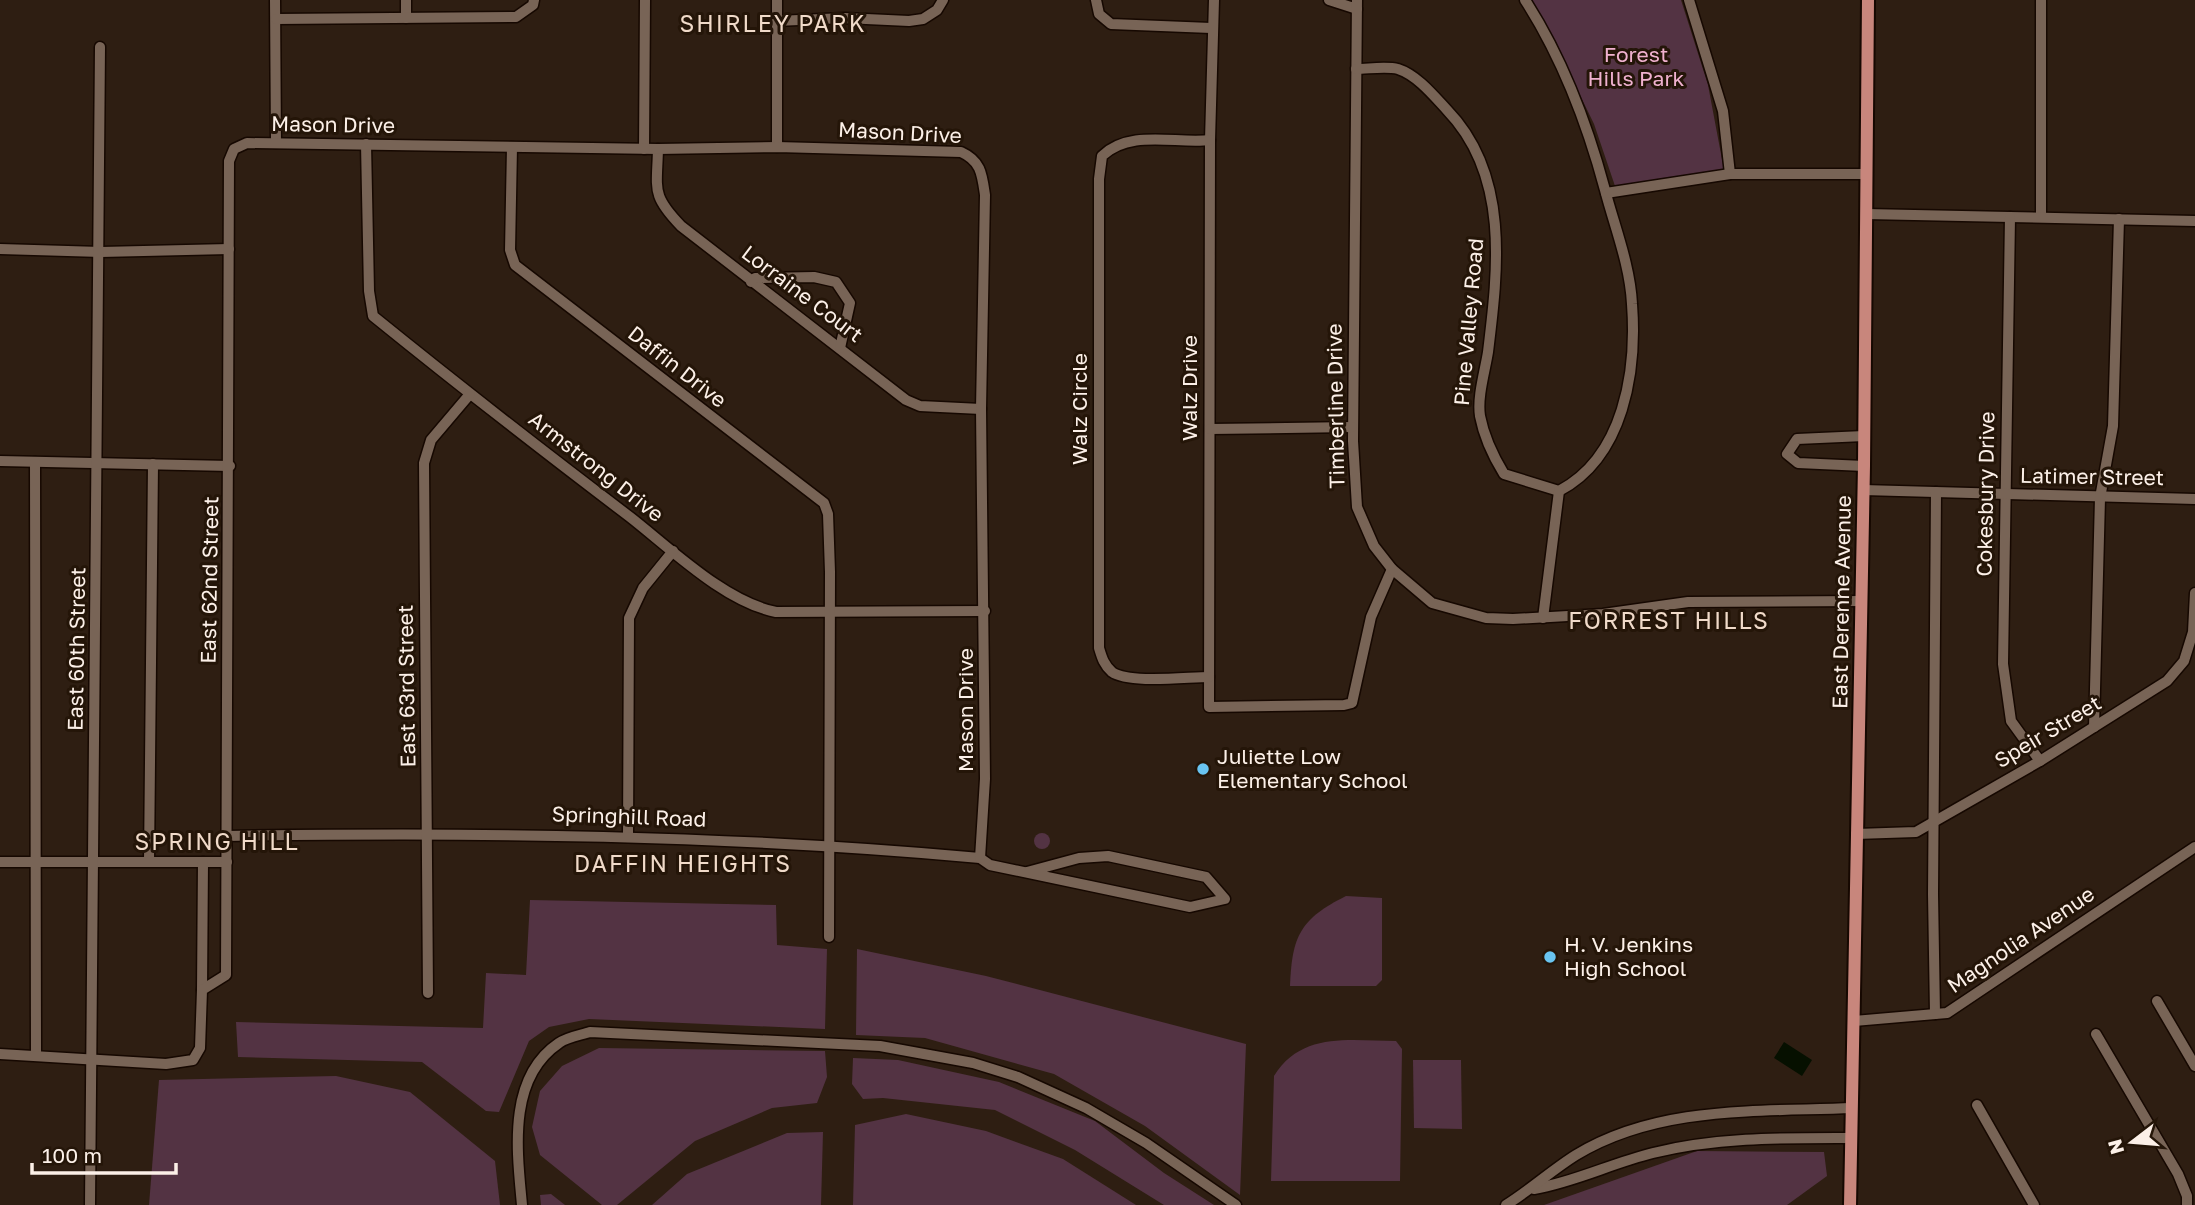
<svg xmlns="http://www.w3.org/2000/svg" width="2195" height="1205" font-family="'Golos Text',sans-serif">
	<rect width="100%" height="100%" fill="#2e1e12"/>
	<g fill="#533343">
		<polygon points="1528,0 1681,0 1708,85 1724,170 1615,186 1594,124 1562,58"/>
		<circle cx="1042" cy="841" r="8"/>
		<path d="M1346 896 1382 898V980L1376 986H1290C1292 936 1300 919 1346 896Z"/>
		<polygon points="530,900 776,905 777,945 827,949 825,1029 589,1019 549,1027 529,1041 499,1112 486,1111 422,1062 238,1057 236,1022 483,1028 486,973 526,975"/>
		<polygon points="857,949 986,976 1246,1044 1240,1195 1145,1126 1054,1074 925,1038 856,1035"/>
		<path d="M1396 1041 1402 1049 1400 1181H1271L1274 1076C1302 1031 1350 1041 1396 1041Z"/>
		<polygon points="599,1048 825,1051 827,1077 817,1103 772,1108 695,1141 617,1205 602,1205 540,1155 532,1127 540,1091 562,1066"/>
		<polygon points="853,1058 898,1060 999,1082 1095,1121 1164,1173 1214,1205 1164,1205 1075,1150 995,1110 883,1098 863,1099 852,1084"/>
		<polygon points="1413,1060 1461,1060 1462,1129 1414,1128"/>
		<polygon points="336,1076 410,1092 495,1161 500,1205 149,1205 159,1080"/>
		<polygon points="906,1114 986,1131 1063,1159 1136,1205 853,1205 855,1125"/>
		<polygon points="823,1132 821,1205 652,1205 687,1174 787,1133"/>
		<polygon points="1697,1151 1824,1152 1827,1176 1787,1205 1544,1205"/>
		<polygon points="551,1194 565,1205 541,1205 540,1195"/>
	</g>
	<polygon fill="#061000" points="1784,1042 1812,1060 1802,1076 1774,1058"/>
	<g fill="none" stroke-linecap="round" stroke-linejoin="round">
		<g stroke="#160801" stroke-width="13">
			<g id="minor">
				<polyline points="275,0 276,143"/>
				<polyline points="777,0 777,147"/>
				<polyline points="1096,0 1099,14 1111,24 1211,28"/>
				<polyline points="1214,0 1210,140 1209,707 1344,705 1352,703 1371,617 1392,569"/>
				<polyline points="1329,0 1357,9"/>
				<polyline points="1357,0 1353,441 1357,507 1374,546 1392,569 1432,603 1486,618 1513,619 1603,614 1688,602 1862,601"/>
				<polyline points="1689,0 1723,111 1730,174"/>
				<polyline points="2041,0 2041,217"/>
				<polyline points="406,18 406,0"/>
				<polyline points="276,19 516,17 533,5 534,0"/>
				<polyline points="776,21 845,18 909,21 923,19 937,10 943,0"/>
				<path d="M1356 69C1368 69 1386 66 1398 69 1417 75 1434 96 1447 110 1510 175 1498 270 1488 352 1485 371 1477 397 1480 416 1484 437 1493 456 1504 474L1559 491C1624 457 1637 371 1632 304 1630 265 1615 228 1605 190 1587 123 1563 59 1525 0"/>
				<path d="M366 144 369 291 373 316C457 384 543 451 630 517 671 549 725 602 776 612L985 611"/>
				<polyline points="512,147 510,250 515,265 824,503 828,514 830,572 829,937"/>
				<polyline points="644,149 645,0"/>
				<path d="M658 149C657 190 651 195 681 226L906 400 920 406 981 409"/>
				<polyline points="1606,193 1730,174 1866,174"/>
				<polyline points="1866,214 2195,221"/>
				<polyline points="2010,217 2003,664 2011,721 2040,761"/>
				<polyline points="0,249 101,252 229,249"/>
				<polyline points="751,282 755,278 814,277 836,282 850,303 840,348"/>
				<polyline points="1210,429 1352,427"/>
				<polyline points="1864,436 1797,439 1787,454 1798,463 1864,466"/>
				<polyline points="0,461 230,466"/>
				<polyline points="35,462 36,1055"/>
				<polyline points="1863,490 2195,499"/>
				<polyline points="1543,618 1559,491"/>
				<path d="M1209 677C1187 677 1129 684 1112 672 1104 665 1102 658 1099 648V179L1102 156C1130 129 1175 144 1210 140"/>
				<polyline points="2094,727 2100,498 2113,426 2119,219"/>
				<polyline points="1856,834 1916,832 2040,761 2167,681 2184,661 2193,632 2195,593"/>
				<polyline points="628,835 629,618 643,588 673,551"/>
				<path d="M226 836C478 832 729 835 980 858L990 865 1190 907 1225 899 1206 877 1108 856 1079 858 1027 872"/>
				<polyline points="149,861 153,464"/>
				<polyline points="0,862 227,862"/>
				<polyline points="202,990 203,862"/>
				<polyline points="428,993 424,463 431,440 470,394"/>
				<polyline points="2157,1001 2195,1066"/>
				<polyline points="1935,1014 1933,894 1936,492"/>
				<polyline points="1854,1021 1947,1013 2195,847"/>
				<polyline points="2096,1034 2178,1174 2187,1196 2187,1205"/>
				<path d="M0 1054 166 1064 193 1060 200 1048 202 990 226 975 229 161 234 149 247 143 658 149 777 147 961 152C981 161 982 174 985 195L981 409 985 779 980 858"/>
				<polyline points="1977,1105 2034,1205"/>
				<path d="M1534 1189C1575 1182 1612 1163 1653 1153 1718 1137 1784 1138 1851 1138"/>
				<polyline points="90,1205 100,47"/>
				<path d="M522 1205C517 1151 507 1078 559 1043 567 1037 581 1035 590 1032L880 1046 973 1063 1018 1077 1086 1108 1146 1143 1236 1205"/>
				<path d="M1506 1205C1530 1190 1552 1170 1576 1155 1658 1105 1759 1112 1852 1108"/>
			</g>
		</g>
		<g stroke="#160801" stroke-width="16">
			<polyline id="major" points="1850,1205 1864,466 1868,0"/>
		</g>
		<use href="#minor" stroke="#786456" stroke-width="10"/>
		<use href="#major" stroke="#c8867c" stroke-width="12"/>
	</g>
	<g fill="#69c4f1" stroke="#241508" stroke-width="2.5">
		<circle cx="1203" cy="769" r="7"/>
		<circle cx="1550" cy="957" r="7"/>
	</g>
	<g text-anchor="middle" stroke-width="6" stroke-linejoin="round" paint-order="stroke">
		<g font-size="21" fill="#f0b1cf" stroke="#241508">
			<text x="1636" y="62">Forest<tspan x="1636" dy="24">Hills Park</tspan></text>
		</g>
		<g font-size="21" fill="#fcf0e8" stroke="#241508">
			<text transform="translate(333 125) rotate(1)" y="7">Mason Drive</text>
			<text transform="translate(900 133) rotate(3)" y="7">Mason Drive</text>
			<text transform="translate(802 294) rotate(37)" y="7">Lorraine Court</text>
			<text transform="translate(1469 322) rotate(-85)" y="7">Pine Valley Road</text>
			<text transform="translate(677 367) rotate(38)" y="7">Daffin Drive</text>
			<text transform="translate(1190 388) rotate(-90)" y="7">Walz Drive</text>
			<text transform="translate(1336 406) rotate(-91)" y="7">Timberline Drive</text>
			<text transform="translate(1080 409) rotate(-90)" y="7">Walz Circle</text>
			<text transform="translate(596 467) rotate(38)" y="7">Armstrong Drive</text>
			<text transform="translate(2092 477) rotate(1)" y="7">Latimer Street</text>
			<text transform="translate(1986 494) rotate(-89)" y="7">Cokesbury Drive</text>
			<text transform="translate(210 580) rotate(-89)" y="7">East 62nd Street</text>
			<text transform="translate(1842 602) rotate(-89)" y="7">East Derenne Avenue</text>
			<text transform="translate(77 649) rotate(-89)" y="7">East 60th Street</text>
			<text transform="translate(407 686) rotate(-91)" y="7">East 63rd Street</text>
			<text transform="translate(966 710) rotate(-90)" y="7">Mason Drive</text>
			<text transform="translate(2048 732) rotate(-31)" y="7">Speir Street</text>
			<text transform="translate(629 817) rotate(2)" y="7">Springhill Road</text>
			<text transform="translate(2021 940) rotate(-34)" y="7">Magnolia Avenue</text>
		</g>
		<g font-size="21" fill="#fcf0e8" stroke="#241508" text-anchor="start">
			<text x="1217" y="764">Juliette Low<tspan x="1217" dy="24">Elementary School</tspan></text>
			<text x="1564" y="952">H. V. Jenkins<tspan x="1564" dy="24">High School</tspan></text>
		</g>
		<g font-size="23" letter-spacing="2" fill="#f0dac9" stroke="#241508">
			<text x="773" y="32">SHIRLEY PARK</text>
			<text x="1669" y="629">FORREST HILLS</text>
			<text x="217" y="850">SPRING HILL</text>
			<text x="683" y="872">DAFFIN HEIGHTS</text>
		</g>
	</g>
	<g transform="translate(2132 1142) rotate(254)" stroke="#241508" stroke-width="5" paint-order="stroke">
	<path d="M0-5L12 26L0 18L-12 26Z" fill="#fcf0e8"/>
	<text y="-10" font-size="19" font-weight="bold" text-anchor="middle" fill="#fcf0e8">N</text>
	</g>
	<path d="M32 1163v10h144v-10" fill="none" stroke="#fcf0e8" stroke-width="3.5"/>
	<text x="42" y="1163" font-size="21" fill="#fcf0e8" stroke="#241508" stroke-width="5" paint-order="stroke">100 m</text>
</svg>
